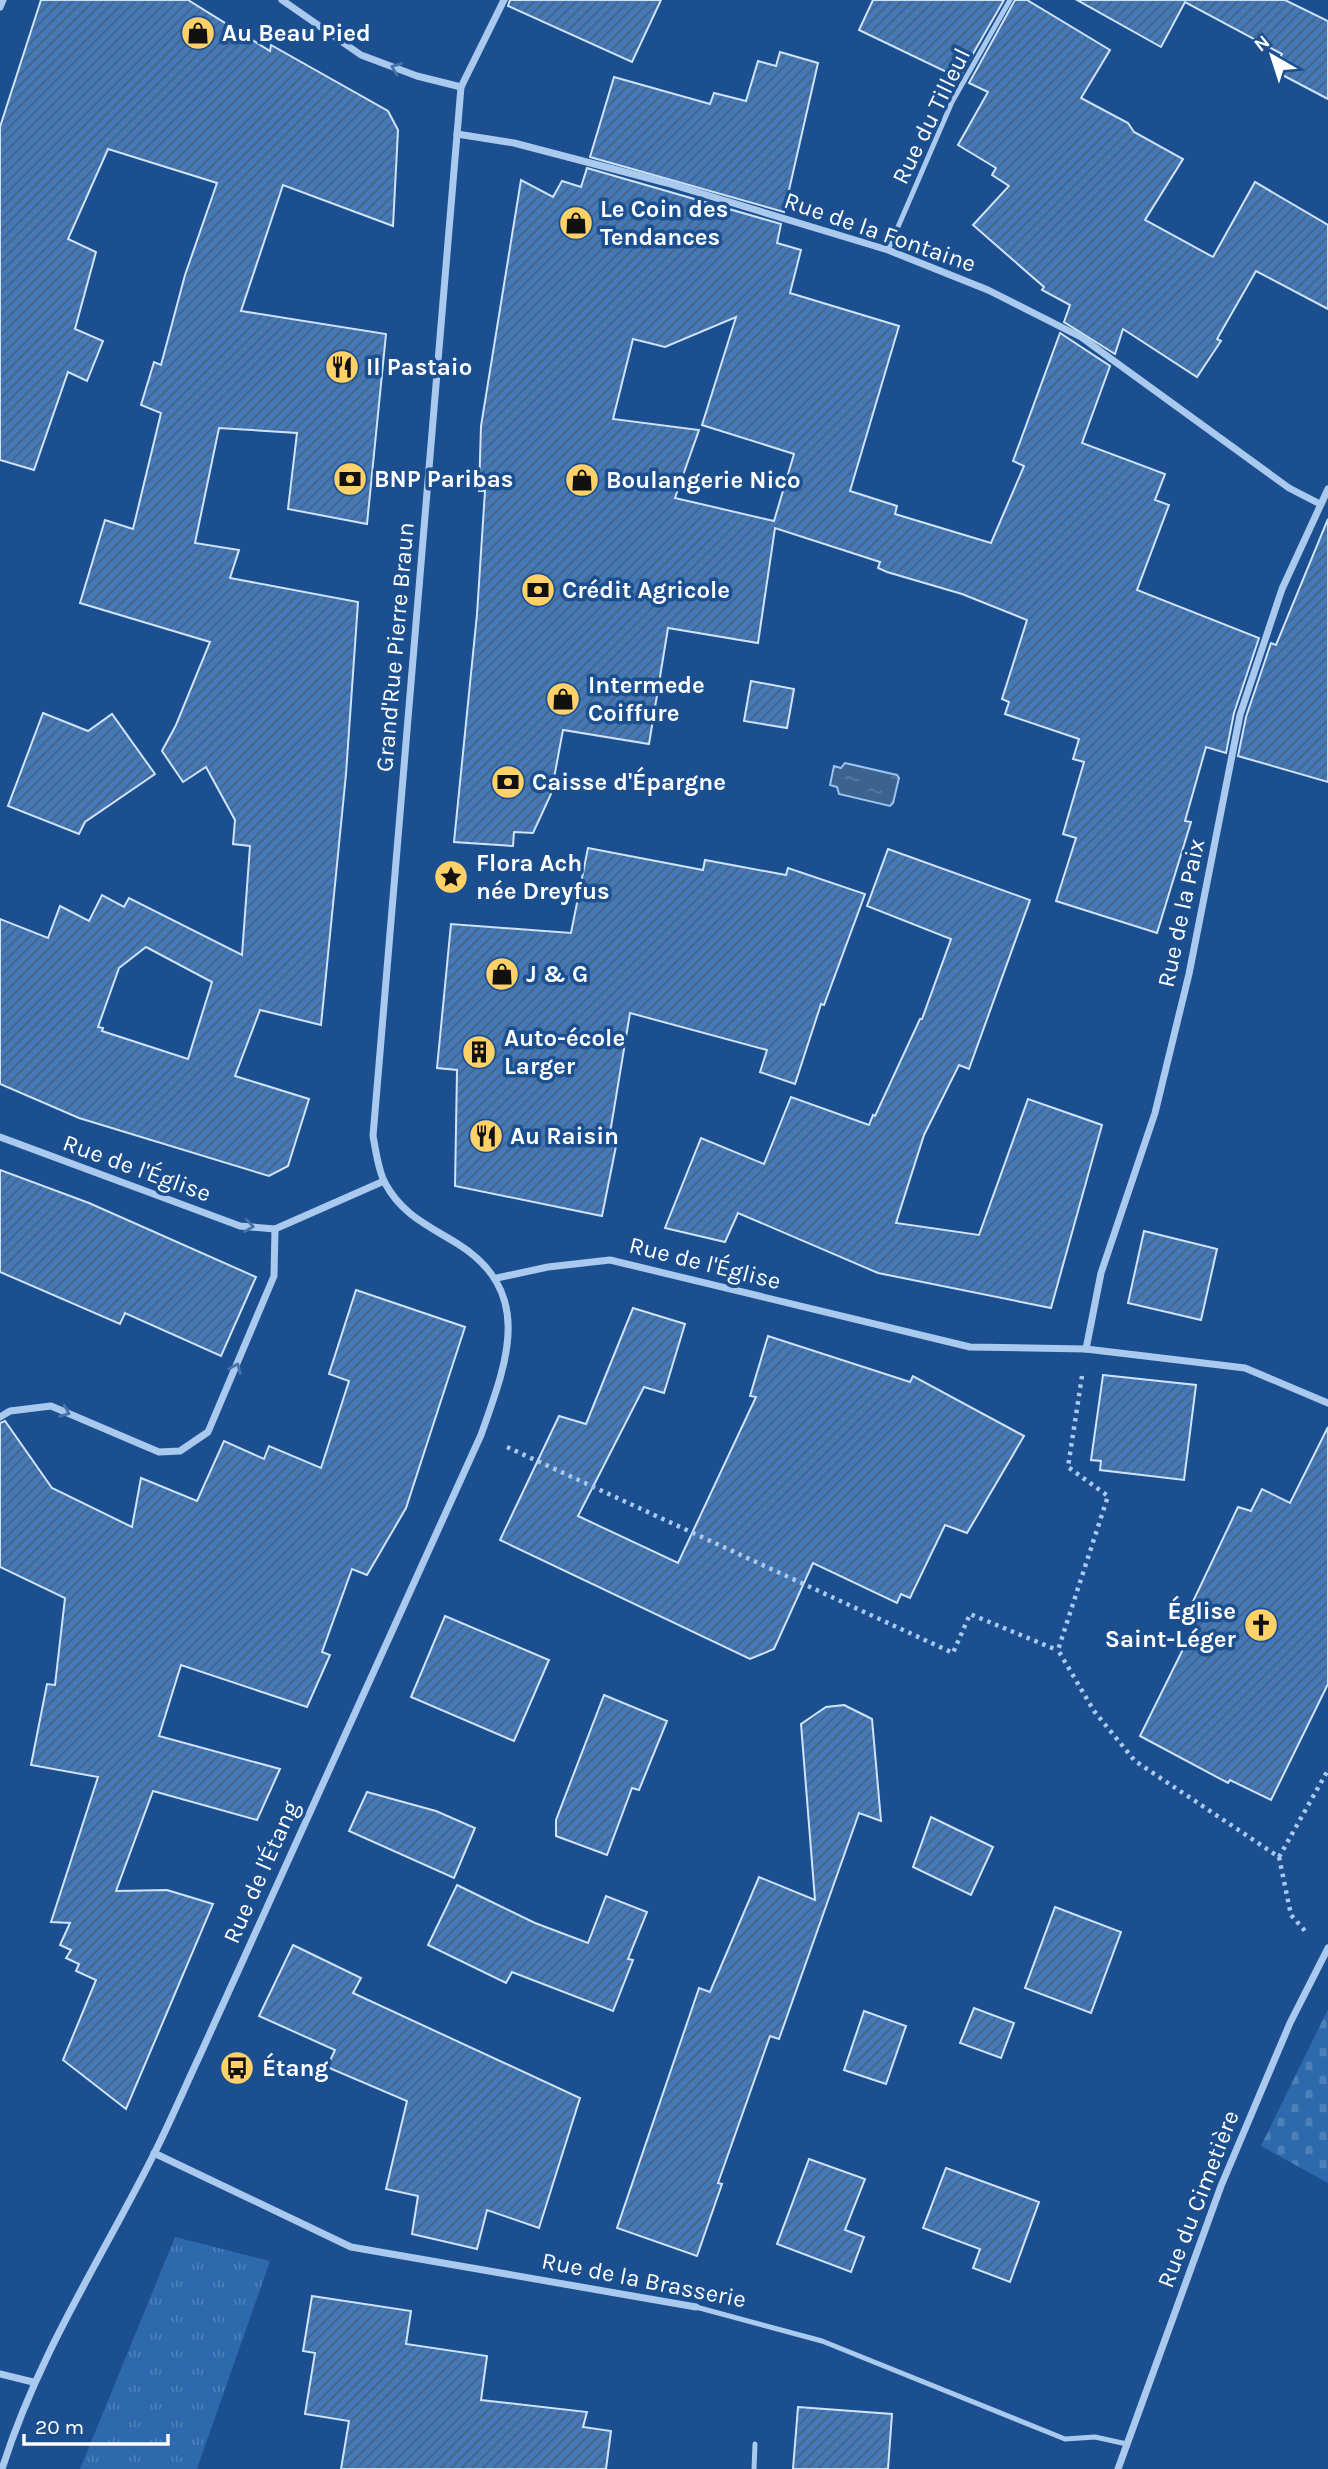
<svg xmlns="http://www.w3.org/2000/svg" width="1328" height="2469" font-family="Karla,sans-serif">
	<defs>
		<pattern id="cemetery-stones" width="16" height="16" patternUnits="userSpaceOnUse" patternTransform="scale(1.75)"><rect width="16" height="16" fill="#2e69ad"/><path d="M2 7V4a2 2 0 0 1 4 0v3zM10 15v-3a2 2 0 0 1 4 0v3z" fill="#4d80b9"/></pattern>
		<pattern id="park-tufts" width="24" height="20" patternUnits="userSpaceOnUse" patternTransform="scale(1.75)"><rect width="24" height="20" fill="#2e69ad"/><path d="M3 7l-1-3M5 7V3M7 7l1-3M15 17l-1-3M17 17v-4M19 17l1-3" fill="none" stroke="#4d80b9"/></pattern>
		<pattern id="water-ripples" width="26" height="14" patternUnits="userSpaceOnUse" patternTransform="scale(1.75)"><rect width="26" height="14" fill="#3c6290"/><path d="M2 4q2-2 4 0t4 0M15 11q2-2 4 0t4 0" fill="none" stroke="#597aa1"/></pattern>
		<pattern id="building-hatch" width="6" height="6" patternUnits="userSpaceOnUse" patternTransform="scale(1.75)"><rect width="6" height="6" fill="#4478b7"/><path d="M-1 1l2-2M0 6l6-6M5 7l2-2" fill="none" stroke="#486282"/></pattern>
	</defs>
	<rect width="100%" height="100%" fill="#1b4f8f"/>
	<polygon fill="url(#cemetery-stones)" points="1328,2009 1328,2183 1261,2146"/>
	<polygon fill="url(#park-tufts)" points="175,2237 270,2261 197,2469 80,2469"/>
	<polygon fill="url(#water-ripples)" stroke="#9cc4f0" stroke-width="2" points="845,763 897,775 899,778 893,803 890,806 839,794 837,787 830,785 834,766 841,768"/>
	<g fill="url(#building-hatch)" stroke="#cfe3fa" stroke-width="2" fill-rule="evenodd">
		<path d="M41 0H188L270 51 271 45 388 111 398 130 393 226 283 185 241 311 386 334 367 524 288 509 297 433 219 428 195 543 239 550 230 578 358 602 346 774 321 1025 260 1010 235 1076 309 1099 288 1166 269 1176 79 1118 0 1084V919L48 938 60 906 89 921 102 895 124 907 129 898 242 955 250 846 233 844 235 820 206 767 183 782 162 751 176 725 210 642 80 603 105 520 133 529 161 413 141 405 154 362 161 365 185 275 217 183 108 149 68 239 96 252 75 329 103 341 87 381 68 372 34 470 0 460V127ZM146 947 212 982 188 1059 102 1031 103 1028 98 1027 119 968Z"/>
		<polygon points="510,0 661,0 632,62 508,6"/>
		<polygon points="873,0 1004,0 959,78 859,30"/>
		<polygon points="1015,0 1027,0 1110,50 1081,98 1128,123 1134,132 1183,159 1145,220 1213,257 1255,182 1328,225 1328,309 1256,271 1217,339 1221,341 1197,377 1123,329 1115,354 1064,322 1070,305 1042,290 1044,287 973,225 1009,186 992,175 996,168 958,145 988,92 969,83"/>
		<polygon points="1077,0 1285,0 1328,21 1328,99 1273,70 1282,54 1185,2 1161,47"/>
		<polygon points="780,52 818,63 784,212 590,157 614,77 710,104 714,93 746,101 758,61 776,66"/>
		<path d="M587 168 781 224 777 243 801 250 790 293 899 326 850 491 897 506 895 514 991 543 1024 466 1013 461 1060 333 1110 366 1082 443 1165 474 1155 500 1169 505 1137 590 1259 638 1234 713 1226 753 1206 747 1185 821 1191 822 1157 933 1056 901 1076 838 1063 834 1084 762 1073 759 1079 739 1005 714 1009 702 1002 699 1027 620 962 594 887 572 878 568 880 562 775 528 758 643 668 628 649 744 563 730 551 794 533 833 514 832 513 846 454 842 477 614 485 491H479L481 426 521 180 553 197 562 181 581 187ZM736 317 702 425 794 454 774 521 675 498 699 430 613 419 633 339 665 347Z"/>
		<polygon points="1328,519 1328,782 1238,756 1246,717 1271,643 1276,645"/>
		<polygon points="751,681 794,689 787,728 744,721"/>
		<polygon points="43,713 88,731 112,714 155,774 85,822 79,834 8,806"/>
		<polygon points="588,848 703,870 705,860 786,875 788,868 865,894 824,1005 821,1004 795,1084 760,1072 767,1050 630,1013 608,1145 616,1146 602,1216 455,1186 457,1070 437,1068 451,924 571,933"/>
		<polygon points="888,849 1030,900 969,1069 959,1065 924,1135 896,1223 979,1235 1028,1099 1102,1125 1051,1308 878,1273 738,1213 725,1242 665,1228 701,1138 764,1164 791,1097 869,1125 873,1115 875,1116 920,1019 922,1019 951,939 867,906"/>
		<polygon points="0,1170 89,1203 256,1277 221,1356 125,1313 120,1324 0,1272"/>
		<polygon points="1144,1231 1217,1249 1201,1320 1128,1303"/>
		<polygon points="356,1290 465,1327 406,1508 367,1575 352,1569 322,1652 330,1655 307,1707 181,1665 159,1736 280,1769 257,1820 153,1791 116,1891 167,1890 213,1904 126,2109 63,2060 96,1980 76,1971 79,1964 66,1958 71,1950 60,1945 70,1923 51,1922 98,1777 31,1765 47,1684 55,1685 65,1598 0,1567 0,1423 5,1421 52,1488 132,1527 141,1478 197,1501 224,1441 264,1459 269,1446 321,1468 349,1381 329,1374"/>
		<polygon points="633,1308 685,1324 664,1393 644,1387 578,1516 678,1563 756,1397 750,1396 768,1336 910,1382 913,1376 1024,1436 967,1533 945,1525 910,1598 901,1594 897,1603 813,1563 774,1649 750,1659 500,1540 559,1416 586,1424"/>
		<polygon points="1103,1375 1196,1385 1184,1480 1100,1470 1101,1461 1091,1460"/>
		<polygon points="1328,1427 1328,1684 1271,1800 1230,1780 1228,1783 1140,1736 1192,1631 1197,1619 1187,1614 1238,1507 1251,1511 1262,1489 1290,1503"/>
		<polygon points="445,1616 549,1660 514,1741 411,1697"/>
		<polygon points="604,1695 667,1721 639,1790 632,1788 607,1855 556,1836 556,1820"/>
		<polygon points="844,1705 872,1719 881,1821 859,1813 779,2039 770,2036 718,2183 722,2184 697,2256 617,2228 699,1988 710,1992 759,1877 815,1900 801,1724 826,1707"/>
		<polygon points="367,1792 436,1811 475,1828 454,1878 349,1831"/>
		<polygon points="931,1817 993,1847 971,1895 913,1867"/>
		<polygon points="457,1885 535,1923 588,1943 606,1896 647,1912 628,1959 633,1960 613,2011 512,1972 506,1983 428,1945"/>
		<polygon points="1055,1907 1121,1932 1091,2013 1025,1988"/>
		<polygon points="293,1945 361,1978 353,1993 580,2098 539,2228 487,2210 477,2249 412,2234 418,2196 386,2189 407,2101 327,2067 335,2050 259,2016"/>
		<polygon points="974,2008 1014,2023 1001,2058 960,2043"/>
		<polygon points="864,2011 906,2026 886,2084 844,2070"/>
		<polygon points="809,2159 865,2179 845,2230 864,2237 851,2272 777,2244"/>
		<polygon points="946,2168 1039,2202 1010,2282 973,2268 980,2249 923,2228"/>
		<polygon points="312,2296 411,2311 406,2344 487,2356 481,2400 587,2412 583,2427 611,2431 606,2469 341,2469 349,2421 305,2414 315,2353 303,2351"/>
		<polygon points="798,2407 892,2414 888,2469 793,2469"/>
	</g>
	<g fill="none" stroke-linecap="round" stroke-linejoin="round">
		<g stroke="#a9c9ee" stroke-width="4.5" stroke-dasharray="3.5 5" stroke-linecap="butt">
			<polyline points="1082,1376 1068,1467 1108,1496 1058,1650 1094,1711 1135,1761 1279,1857 1291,1915 1306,1932"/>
			<polyline points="507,1447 953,1653 970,1614 1057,1650"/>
			<polyline points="1279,1857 1328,1770"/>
		</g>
		<g stroke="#a9c9ee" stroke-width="5">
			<polyline points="888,250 952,102 1010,0"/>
			<polyline points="696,2307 822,2341 1065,2439 1095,2437 1127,2444"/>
			<polyline points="754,2469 755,2444"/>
		</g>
		<g stroke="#a9c9ee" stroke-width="7">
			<polyline points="282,0 361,55 417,76 461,87"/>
			<polyline points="0,7 3,0"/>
			<polyline points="457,134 514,143 667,183 888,250 988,290 1081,337 1289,488 1320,504"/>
			<polyline points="0,1137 240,1226 275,1229 384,1181"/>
			<polyline points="497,1278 548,1267 610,1260 970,1347 1086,1349 1245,1368 1328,1403"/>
			<polyline points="1086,1349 1101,1273 1155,1113 1189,974 1240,715 1282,589 1328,489"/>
			<polyline points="0,1417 10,1411 51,1406 159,1452 180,1451 208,1432 274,1276 275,1229"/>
			<polyline points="154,2153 351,2247 696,2307"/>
			<polyline points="0,2374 33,2382"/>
			<path d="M2 2469C39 2352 101 2260 155 2152 171 2120 185 2087 200 2055L481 1435C506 1364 536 1293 458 1244 429 1226 402 1215 385 1183 378 1170 376 1151 373 1136L461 87 504 0"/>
			<polyline points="1118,2469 1221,2186 1290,2023 1328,1948"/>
		</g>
	</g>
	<defs><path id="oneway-chevron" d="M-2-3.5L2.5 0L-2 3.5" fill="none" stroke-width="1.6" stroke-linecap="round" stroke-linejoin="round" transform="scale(1.75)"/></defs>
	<g stroke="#4674ac">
		<use href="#oneway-chevron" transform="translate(396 68) rotate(-159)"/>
		<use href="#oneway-chevron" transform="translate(249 1226) rotate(8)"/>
		<use href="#oneway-chevron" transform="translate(236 1368) rotate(-67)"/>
		<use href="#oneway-chevron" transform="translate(65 1412) rotate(23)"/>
	</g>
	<defs>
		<g id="shop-disc" transform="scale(1.75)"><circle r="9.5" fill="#ffd166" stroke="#1b4f8f"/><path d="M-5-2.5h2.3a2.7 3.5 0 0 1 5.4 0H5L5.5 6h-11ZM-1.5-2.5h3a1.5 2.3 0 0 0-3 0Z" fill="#111"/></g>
		<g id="restaurant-disc" transform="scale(1.75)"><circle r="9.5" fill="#ffd166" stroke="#1b4f8f"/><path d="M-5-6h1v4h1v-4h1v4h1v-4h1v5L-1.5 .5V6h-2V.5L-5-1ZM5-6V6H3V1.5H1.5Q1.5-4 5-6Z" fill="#111"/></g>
		<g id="bank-disc" transform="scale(1.75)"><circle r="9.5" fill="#ffd166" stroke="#1b4f8f"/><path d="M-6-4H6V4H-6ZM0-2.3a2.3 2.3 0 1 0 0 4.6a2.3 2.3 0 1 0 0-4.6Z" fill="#111"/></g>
		<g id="sight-disc" transform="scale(1.75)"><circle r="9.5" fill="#ffd166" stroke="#1b4f8f"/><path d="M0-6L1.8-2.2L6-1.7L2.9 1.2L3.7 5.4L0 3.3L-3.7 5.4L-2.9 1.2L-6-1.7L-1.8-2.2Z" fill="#111"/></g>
		<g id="building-disc" transform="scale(1.75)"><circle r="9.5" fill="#ffd166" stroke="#1b4f8f"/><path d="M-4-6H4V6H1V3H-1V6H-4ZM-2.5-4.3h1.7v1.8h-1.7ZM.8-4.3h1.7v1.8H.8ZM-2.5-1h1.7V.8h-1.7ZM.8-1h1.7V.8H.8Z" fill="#111"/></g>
		<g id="church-disc" transform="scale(1.75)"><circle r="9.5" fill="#ffd166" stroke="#1b4f8f"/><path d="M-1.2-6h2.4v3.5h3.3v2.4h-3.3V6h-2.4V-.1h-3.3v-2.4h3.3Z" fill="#111"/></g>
		<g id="bus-disc" transform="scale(1.75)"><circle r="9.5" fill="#ffd166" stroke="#1b4f8f"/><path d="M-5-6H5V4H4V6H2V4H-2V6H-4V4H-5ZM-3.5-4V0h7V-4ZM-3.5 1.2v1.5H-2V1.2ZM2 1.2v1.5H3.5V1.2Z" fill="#111"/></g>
	</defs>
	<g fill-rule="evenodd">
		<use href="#shop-disc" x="198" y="33"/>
		<use href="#shop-disc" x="576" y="223"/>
		<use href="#restaurant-disc" x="342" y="367"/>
		<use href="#bank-disc" x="350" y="479"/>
		<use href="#shop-disc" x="582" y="480"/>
		<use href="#bank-disc" x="538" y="590"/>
		<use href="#shop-disc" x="563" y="699"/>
		<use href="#bank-disc" x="508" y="782"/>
		<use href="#sight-disc" x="451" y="877"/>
		<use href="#shop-disc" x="502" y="974"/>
		<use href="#building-disc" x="479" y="1052"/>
		<use href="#restaurant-disc" x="486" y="1136"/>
		<use href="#church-disc" x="1261" y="1625"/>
		<use href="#bus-disc" x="237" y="2068"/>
	</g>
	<g text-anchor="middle" stroke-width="7" stroke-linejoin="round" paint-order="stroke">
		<g font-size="24" font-weight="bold" fill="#fff" stroke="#1b4f8f" text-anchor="start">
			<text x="222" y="41">Au Beau Pied</text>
			<text x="600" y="217">Le Coin des<tspan x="600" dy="28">Tendances</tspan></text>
			<text x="366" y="375">Il Pastaio</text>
			<text x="374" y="487">BNP Paribas</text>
			<text x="606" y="488">Boulangerie Nico</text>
			<text x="562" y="598">Crédit Agricole</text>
			<text x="588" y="693">Intermede<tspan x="588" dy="28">Coiffure</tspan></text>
			<text x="532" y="790">Caisse d'Épargne</text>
			<text x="476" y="871">Flora Ach<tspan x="476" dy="28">née Dreyfus</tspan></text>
			<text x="526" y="982">J &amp; G</text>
			<text x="504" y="1046">Auto-école<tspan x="504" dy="28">Larger</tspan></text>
			<text x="510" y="1144">Au Raisin</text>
			<text x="1236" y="1619" text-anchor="end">Église<tspan x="1236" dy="28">Saint-Léger</tspan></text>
			<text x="262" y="2076">Étang</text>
		</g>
		<g font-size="24" fill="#fff" stroke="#1b4f8f">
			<text transform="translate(931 116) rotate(-64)" y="8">Rue du Tilleul</text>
			<text transform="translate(880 232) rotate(19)" y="8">Rue de la Fontaine</text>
			<text transform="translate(395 647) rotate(-85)" y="8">Grand'Rue Pierre Braun</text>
			<text transform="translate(1181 913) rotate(-78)" y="8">Rue de la Paix</text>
			<text transform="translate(137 1168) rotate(20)" y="8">Rue de l'Église</text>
			<text transform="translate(705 1263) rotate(14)" y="8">Rue de l'Église</text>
			<text transform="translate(261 1872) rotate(-66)" y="8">Rue de l'Étang</text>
			<text transform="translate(1198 2199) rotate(-69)" y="8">Rue du Cimetière</text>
			<text transform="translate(644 2280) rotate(11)" y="8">Rue de la Brasserie</text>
		</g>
	</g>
	<g transform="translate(1272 56) rotate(321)" stroke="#1b4f8f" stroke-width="5" paint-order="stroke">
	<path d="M0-5L12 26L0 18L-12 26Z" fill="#ffffff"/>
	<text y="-10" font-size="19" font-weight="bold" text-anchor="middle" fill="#ffffff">N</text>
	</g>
	<path d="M24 2434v10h144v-10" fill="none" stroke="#ffffff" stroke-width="3.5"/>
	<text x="35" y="2434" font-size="21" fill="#ffffff" stroke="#1b4f8f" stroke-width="5" paint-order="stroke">20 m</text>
</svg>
